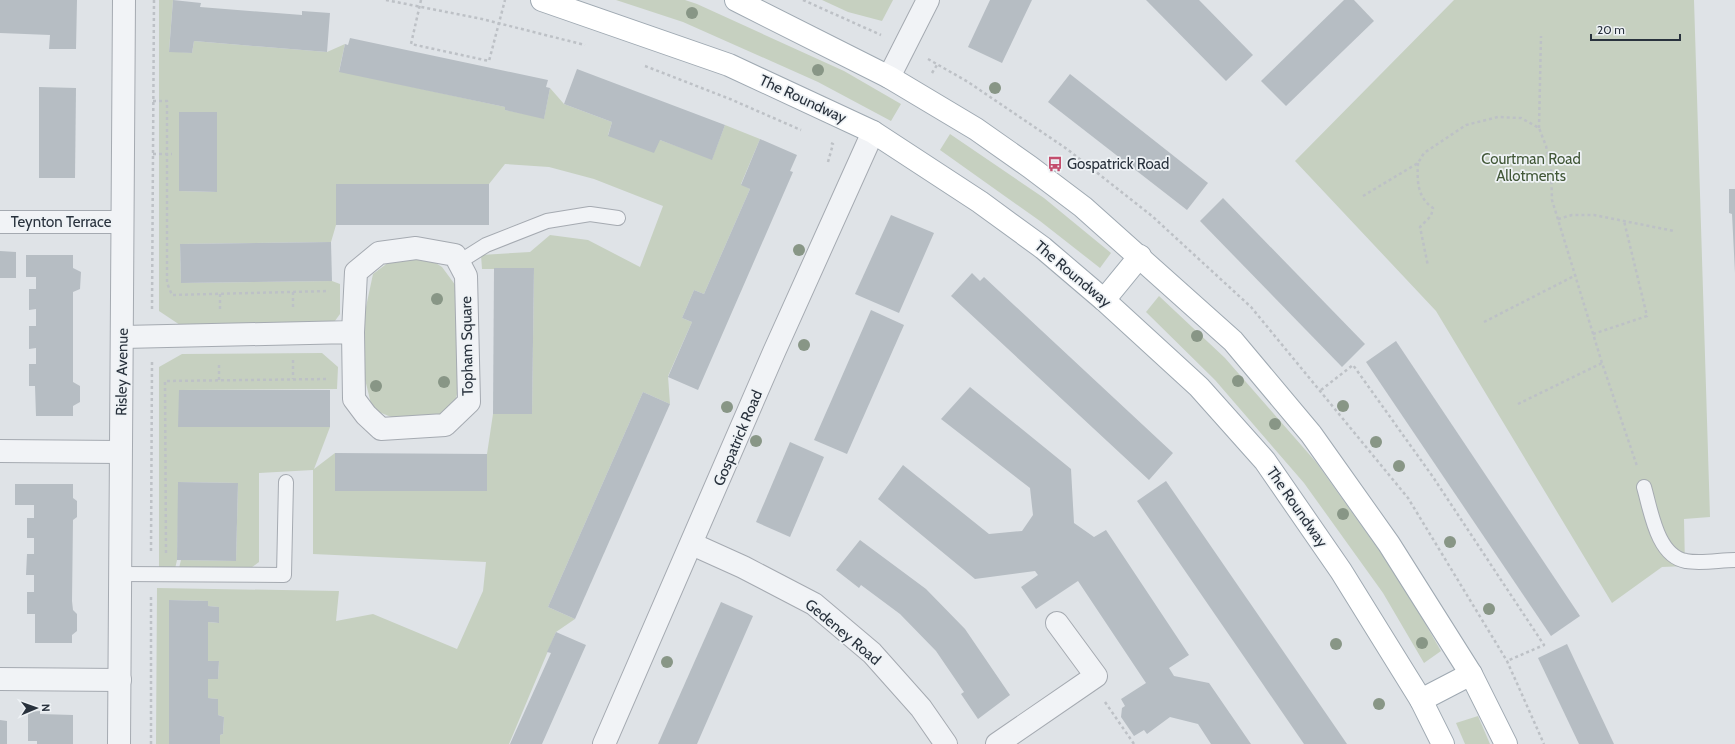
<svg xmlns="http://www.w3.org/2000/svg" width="1735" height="744" font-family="Cabin,sans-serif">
	<rect width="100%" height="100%" fill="#dfe3e7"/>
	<g fill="#c6d0c0" fill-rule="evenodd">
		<path d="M159 0H173L169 51 192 53 194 41 327 52 345 44 339 71 505 107V110L544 118 550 88 564 104 612 122 608 135 660 140 712 159 725 125 760 139 741 184 750 189 704 294 694 290 682 318 692 322 668 376 670 404 643 392 548 607 575 619 556 632 509 744H220V735L223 734 224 717 218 715V699L208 698V679H218L219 662 208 661V622L218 623 219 607 208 606V601L170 600 169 744H156L157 588 339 591 336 621 373 614 457 649 483 591 486 562 313 554V470L259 473V562L248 570 179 568 181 560 236 561 238 483 179 482 177 560 175 569H159V367L182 354 322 353 338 367 337 389 179 390V427H330L314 469 335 453V491H487V454L493 414H532L534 269H482L481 255 530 252 550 235 588 240 640 267 663 206 594 179 549 167 505 164 489 184H336V225L331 242 180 244 181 283 332 281 340 284V314L332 325 183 327 159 311ZM179 112 217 113V192L179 191Z"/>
		<polygon points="616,0 685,0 697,4 844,71 901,104 891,121 818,82 683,22"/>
		<polygon points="822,0 893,0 882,21 848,12"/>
		<polygon points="1454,0 1694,0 1710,517 1684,519 1685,566 1662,567 1612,603 1436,311 1295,161"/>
		<polygon points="950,134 1044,198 1111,253 1100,268 1040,221 940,150"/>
		<path d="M428 258 442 267 456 286 459 386 454 406C447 410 440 416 433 419 413 426 389 418 372 408L363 371V321L373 274 393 259Z"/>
		<polygon points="1159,296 1225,358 1316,462 1399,578 1441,651 1424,663 1383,593 1304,483 1215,380 1146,312"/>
		<polygon points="1478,716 1490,744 1465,744 1456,723"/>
	</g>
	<g fill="#b6bdc3">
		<polygon points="0,0 77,0 76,49 49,49 50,35 0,33"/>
		<polygon points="173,0 201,3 200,7 302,15 302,11 330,13 327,52 194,41 192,53 169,52"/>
		<polygon points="990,0 1032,0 1002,63 968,47"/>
		<polygon points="1146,0 1199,0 1253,55 1226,81"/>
		<polygon points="1344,0 1354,0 1374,21 1286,106 1261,81"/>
		<polygon points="350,38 548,80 546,87 550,88 544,119 505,110 505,107 339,72 345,44 348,45"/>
		<polygon points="577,69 725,125 712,160 660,140 654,153 608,136 612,122 564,104"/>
		<polygon points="1070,74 1208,183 1187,210 1048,102"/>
		<polygon points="39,87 76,88 75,178 39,178"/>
		<polygon points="179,112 217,112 217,192 179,191"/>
		<polygon points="760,139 797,155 790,171 793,172 698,390 668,377 692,322 682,318 694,290 704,294 750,189 741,185"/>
		<rect x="336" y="184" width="153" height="41"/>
		<polygon points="1729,189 1735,189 1735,273 1732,214 1729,213"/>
		<polygon points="1223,198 1365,344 1342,367 1200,221"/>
		<polygon points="891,215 934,233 899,313 855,294"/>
		<polygon points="331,242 332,281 181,283 180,244"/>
		<polygon points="0,251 16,252 16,278 0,278"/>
		<polygon points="26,255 73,255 73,268 81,272 80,289 73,292 73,382 80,386 80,402 73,406 73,416 36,416 35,386 29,386 29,364 36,364 36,348 29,349 29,326 36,326 36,309 29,310 29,289 36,289 36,277 26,277"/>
		<polygon points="494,268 534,268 532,414 493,414"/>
		<polygon points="972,273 980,281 984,277 1173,453 1149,480 951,296"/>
		<polygon points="871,310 904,325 847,454 814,440"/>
		<polygon points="1396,341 1580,616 1551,636 1366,362"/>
		<polygon points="970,387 1071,469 1074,523 1094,537 1106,530 1189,655 1169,668 1174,676 1209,683 1251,744 1211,744 1198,724 1170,717 1147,734 1144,730 1134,736 1121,717 1122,708 1125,706 1121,699 1146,683 1078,581 1036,609 1021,587 1038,575 1035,571 975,579 878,499 903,465 989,534 1022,531 1033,515 1030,488 941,419"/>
		<polygon points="179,390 330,390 330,427 178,427"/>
		<polygon points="643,392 670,404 575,619 548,607"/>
		<polygon points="790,442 824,457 790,537 756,522"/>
		<polygon points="335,453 487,454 487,491 335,491"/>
		<polygon points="1166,481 1347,744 1304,744 1137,501"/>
		<polygon points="178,482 238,483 236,561 177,560"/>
		<polygon points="15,484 73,484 73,498 77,501 77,517 73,520 72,601 73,610 77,614 77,631 72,635 72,643 35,643 35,614 27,614 27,592 34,592 34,575 26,575 27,554 34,554 34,538 27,538 27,518 34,518 34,505 15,505"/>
		<polygon points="860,540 926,589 965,629 1010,695 978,719 961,694 964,692 936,651 900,614 861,585 859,588 836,570"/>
		<polygon points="169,600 208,601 208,606 219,607 219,623 208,622 208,661 219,661 218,679 208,679 208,698 218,699 218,715 224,717 223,734 220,735 220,744 169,744"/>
		<polygon points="721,602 753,616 697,744 658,744"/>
		<polygon points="556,632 586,645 542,744 510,744 551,653 547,652"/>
		<polygon points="1567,644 1614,744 1579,744 1538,658"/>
		<polygon points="40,711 40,714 73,715 73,744 37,744 37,741 28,741 28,712"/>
		<polygon points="0,720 7,721 7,744 0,744"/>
	</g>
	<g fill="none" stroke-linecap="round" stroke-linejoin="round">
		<g stroke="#a5aab1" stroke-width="16">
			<g id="service">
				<polyline points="459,262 486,245 547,221 590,214 618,218"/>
				<path d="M1644 487C1651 511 1657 556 1686 561 1701 564 1720 560 1735 560"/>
				<polyline points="121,574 284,575 286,482"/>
			</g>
		</g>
		<g stroke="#a5aab1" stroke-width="24">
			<g id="minor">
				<polyline points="889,77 928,0"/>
				<polyline points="0,222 122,222"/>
				<polyline points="123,337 353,332 354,399 366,415 381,429 445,425 469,402 466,276 455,255 416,248 379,253 356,272 353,332"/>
				<polyline points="0,451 120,452"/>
				<polyline points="692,544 743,567 814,604 872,653 921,708 946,744"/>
				<polyline points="0,679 120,680"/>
				<polyline points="119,744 124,0"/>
				<polyline points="604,744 774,352 873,132"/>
				<polyline points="997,744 1096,676 1057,623"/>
			</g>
		</g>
		<g stroke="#9fa9b2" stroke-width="24">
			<g id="primary">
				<polyline points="542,0 729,65 873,132 980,202 1043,248 1104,300 1199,387 1265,461 1341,571 1421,700 1443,744"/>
				<polyline points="736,0 889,77 976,129 1030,167 1083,207 1233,341 1311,434 1389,544 1471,674 1506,744"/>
				<polyline points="1104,300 1140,256"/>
				<polyline points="1421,700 1471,674"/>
			</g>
		</g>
		<g stroke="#bdc1c6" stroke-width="2.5" stroke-dasharray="3 3" stroke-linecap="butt">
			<polyline points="386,0 482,19 585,45"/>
			<polyline points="421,0 411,44 489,61 505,0"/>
			<polyline points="803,0 881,35"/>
			<polyline points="928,59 968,82 1067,149 1152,216 1251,307 1408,498 1507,661 1544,744"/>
			<polyline points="645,66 730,99 801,130"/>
			<polyline points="932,73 937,65"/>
			<polyline points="153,101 167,101 167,283 172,295 329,291"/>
			<polyline points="1539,128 1541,36"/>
			<polyline points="153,154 172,154"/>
			<polyline points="828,162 833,144 831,143"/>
			<path d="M1418 163C1417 181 1417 197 1433 208L1431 216 1420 227 1428 266"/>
			<polyline points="1363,196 1418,163 1424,153 1466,125 1498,117 1521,118 1539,128 1546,146 1551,168 1552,200 1602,363 1637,466"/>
			<polyline points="1558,219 1572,215 1594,215 1674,231"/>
			<polyline points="293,292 293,307"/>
			<polyline points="152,309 154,0"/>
			<polyline points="220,309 220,294"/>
			<polyline points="1484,322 1576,275"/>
			<polyline points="1593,334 1647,316 1624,221"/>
			<polyline points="293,360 293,379"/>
			<polyline points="219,380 219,362"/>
			<polyline points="1321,390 1353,365 1433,477 1544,645 1507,661"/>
			<polyline points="1518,404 1602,363"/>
			<polyline points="151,551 152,362"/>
			<polyline points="166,553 165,381 328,379"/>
			<polyline points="1105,702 1134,744"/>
			<polyline points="151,744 151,596"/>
		</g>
		<use href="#service" stroke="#f1f3f6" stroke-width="14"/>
		<use href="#minor" stroke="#f1f3f6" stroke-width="22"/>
		<use href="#primary" stroke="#fff" stroke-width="22"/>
	</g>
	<g fill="#889686">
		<circle cx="692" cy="13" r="6"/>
		<circle cx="818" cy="70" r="6"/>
		<circle cx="995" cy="88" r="6"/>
		<circle cx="799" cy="250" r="6"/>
		<circle cx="437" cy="299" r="6"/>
		<circle cx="1197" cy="336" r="6"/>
		<circle cx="804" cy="345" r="6"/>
		<circle cx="1238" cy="381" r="6"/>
		<circle cx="444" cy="382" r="6"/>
		<circle cx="376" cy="386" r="6"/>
		<circle cx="1343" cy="406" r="6"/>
		<circle cx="727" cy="407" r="6"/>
		<circle cx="1275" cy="424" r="6"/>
		<circle cx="756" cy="441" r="6"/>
		<circle cx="1376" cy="442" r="6"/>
		<circle cx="1399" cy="466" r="6"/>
		<circle cx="1343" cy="514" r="6"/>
		<circle cx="1450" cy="542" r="6"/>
		<circle cx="1489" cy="609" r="6"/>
		<circle cx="1422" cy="643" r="6"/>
		<circle cx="1336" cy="644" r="6"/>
		<circle cx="667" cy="662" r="6"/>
		<circle cx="1379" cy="704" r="6"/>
	</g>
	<defs>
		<g id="bus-bare" transform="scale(1.2)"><path d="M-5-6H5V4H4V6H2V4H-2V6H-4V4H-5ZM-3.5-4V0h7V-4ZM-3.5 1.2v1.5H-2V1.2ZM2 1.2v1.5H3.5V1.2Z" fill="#c34d6d" stroke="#eef2f5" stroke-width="2.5" paint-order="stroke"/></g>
	</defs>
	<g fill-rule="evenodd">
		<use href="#bus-bare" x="1055" y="164"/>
	</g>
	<g text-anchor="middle" stroke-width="3.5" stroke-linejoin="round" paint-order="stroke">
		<g font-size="15" fill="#29323d" stroke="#eef2f5">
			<text transform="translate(803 99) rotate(25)" y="5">The Roundway</text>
			<text x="61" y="227">Teynton Terrace</text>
			<text transform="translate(1073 274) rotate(40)" y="5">The Roundway</text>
			<text transform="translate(467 346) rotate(-91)" y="5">Topham Square</text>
			<text transform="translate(122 372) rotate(-89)" y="5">Risley Avenue</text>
			<text transform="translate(738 438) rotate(-67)" y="5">Gospatrick Road</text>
			<text transform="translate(1297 507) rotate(55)" y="5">The Roundway</text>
			<text transform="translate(843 632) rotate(40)" y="5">Gedeney Road</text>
		</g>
		<g font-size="15" fill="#415737" stroke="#eef2f5">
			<text x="1531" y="164">Courtman Road<tspan x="1531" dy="17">Allotments</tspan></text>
		</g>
		<g font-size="15" fill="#29323d" stroke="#eef2f5" text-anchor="start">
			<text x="1067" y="169">Gospatrick Road</text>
		</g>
	</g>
	<g transform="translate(36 708) rotate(88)" stroke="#eef2f5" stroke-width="3" paint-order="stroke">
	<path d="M0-3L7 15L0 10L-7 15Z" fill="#29323d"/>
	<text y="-6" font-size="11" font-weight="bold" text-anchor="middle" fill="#29323d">N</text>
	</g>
	<path d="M1591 34v6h89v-6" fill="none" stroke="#29323d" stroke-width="2"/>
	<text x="1597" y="34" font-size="12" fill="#29323d" stroke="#eef2f5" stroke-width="3" paint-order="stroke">20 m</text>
</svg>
